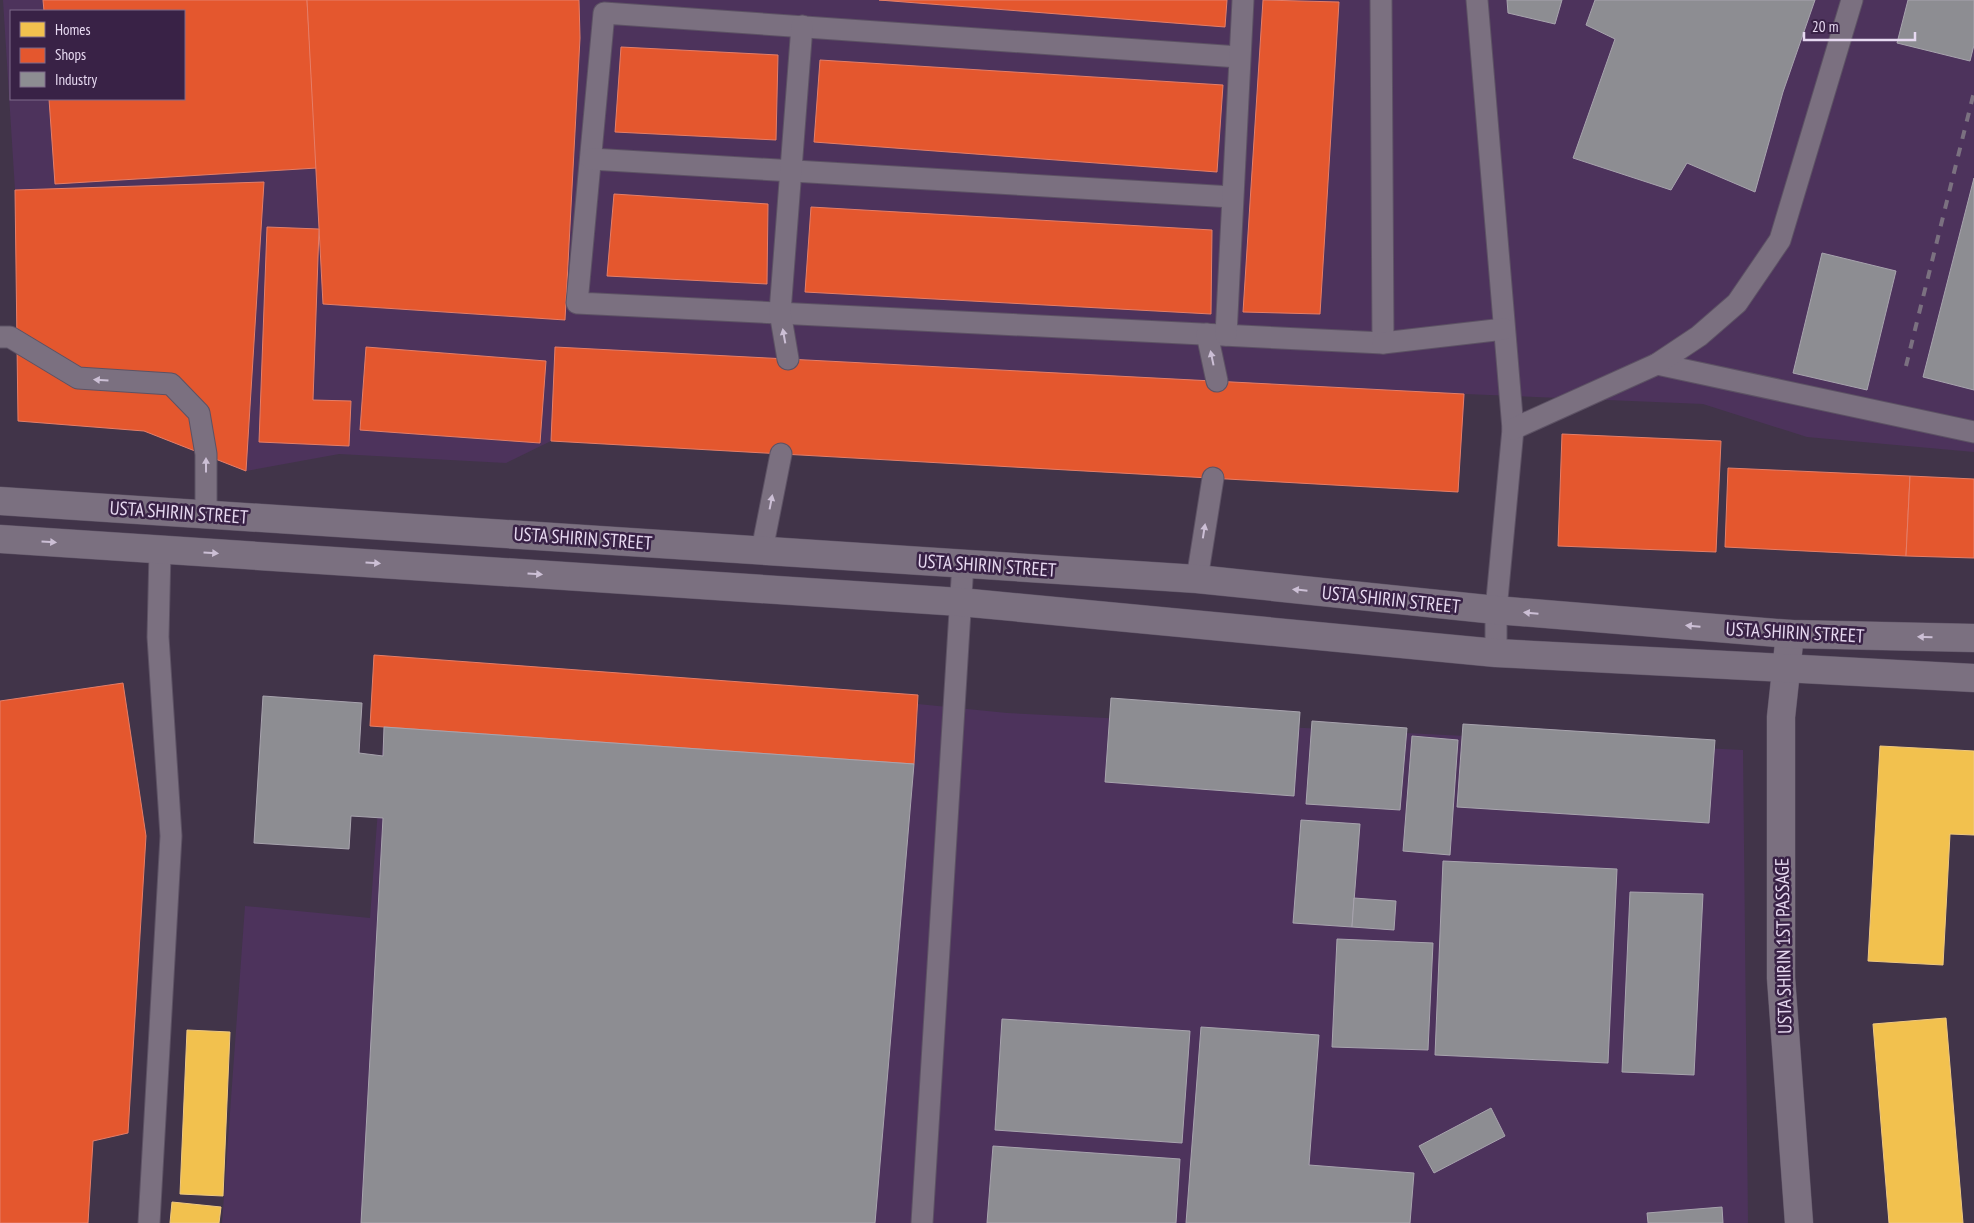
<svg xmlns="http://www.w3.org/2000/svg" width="1974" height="1223" font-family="'PT Sans Narrow',sans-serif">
	<rect width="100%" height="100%" fill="#413449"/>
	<g fill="#4d335c" fill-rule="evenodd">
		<path d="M3 0H1974V452L1807 437 1703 404 1465 394 1458 492 551 441 506 463 339 454 246 471 144 431 18 421 15 190ZM11 11H184V99H11Z"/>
		<polygon points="918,704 1007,713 1743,750 1748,1223 222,1223 245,906 370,918 384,727 914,764"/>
	</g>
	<g fill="#f2c14e" stroke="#efc87f">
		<polygon points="1880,746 1974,751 1974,835 1950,834 1943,965 1868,961"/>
		<polygon points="1946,1018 1963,1223 1889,1223 1873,1024"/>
		<polygon points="187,1030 230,1032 223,1196 180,1194"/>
		<polygon points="172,1202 221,1207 219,1223 170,1223"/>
	</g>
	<g fill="#e4572e" stroke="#e57e68">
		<polygon points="43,0 307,0 317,168 55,184 49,99 184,99 184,11 44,11"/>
		<polygon points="307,0 579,0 580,38 565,320 323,304"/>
		<polygon points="879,0 1227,0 1225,27"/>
		<polygon points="1263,0 1339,2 1320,314 1243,312"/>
		<polygon points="621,47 778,55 776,140 615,132"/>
		<polygon points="820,60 1223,85 1217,172 814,142"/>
		<polygon points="264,182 246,471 144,431 18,421 15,190"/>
		<polygon points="614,194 768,204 767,284 607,276"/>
		<polygon points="811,207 1212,230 1211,314 805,292"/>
		<polygon points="267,227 319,229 313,400 351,401 349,446 259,442"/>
		<polygon points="366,347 546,361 540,443 360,430"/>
		<polygon points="555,347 1464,394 1458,492 551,441"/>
		<polygon points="1562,434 1721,441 1716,552 1558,546"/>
		<polygon points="1728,468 1910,476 1906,556 1725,547"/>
		<polygon points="1910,476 1974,479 1974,558 1906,556"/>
		<polygon points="374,655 918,695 914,764 370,726"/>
		<polygon points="123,683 146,836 128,1133 93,1141 88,1223 0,1223 0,701"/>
	</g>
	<g fill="#8d8d92" stroke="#a8a4ae">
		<polygon points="1507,0 1562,0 1555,24 1508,13"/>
		<polygon points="1595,0 1815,0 1783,92 1755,192 1687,163 1671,190 1573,158 1615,39 1586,25"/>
		<polygon points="1908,0 1974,0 1974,45 1970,61 1897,43"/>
		<polygon points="1974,178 1974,390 1923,377"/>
		<polygon points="1822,253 1896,271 1867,390 1793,373"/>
		<polygon points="263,696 362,703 359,753 383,756 384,727 914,764 875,1223 361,1223 383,818 351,816 349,849 254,843"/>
		<polygon points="1111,698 1300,712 1294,796 1105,782"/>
		<polygon points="1312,721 1407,728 1400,810 1306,804"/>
		<polygon points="1463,724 1715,740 1709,823 1457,807"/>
		<polygon points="1412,736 1458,740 1450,855 1403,851"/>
		<polygon points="1301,820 1360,824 1352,927 1293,923"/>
		<polygon points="1443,861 1617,869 1608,1063 1435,1055"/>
		<polygon points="1630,892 1703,894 1694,1075 1622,1072"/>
		<polygon points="1354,898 1396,901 1394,930 1352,927"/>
		<polygon points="1337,939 1433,943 1428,1050 1332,1047"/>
		<polygon points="1002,1019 1190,1031 1182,1143 995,1130"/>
		<polygon points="1201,1027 1319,1035 1309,1165 1414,1173 1410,1223 1186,1223"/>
		<polygon points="1491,1108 1505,1136 1434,1173 1419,1146"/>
		<polygon points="993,1146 1180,1159 1176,1223 987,1223"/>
		<polygon points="1722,1207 1723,1223 1648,1223 1647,1213"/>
	</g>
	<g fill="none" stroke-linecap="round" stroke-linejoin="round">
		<g stroke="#5d5264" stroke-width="23">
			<g id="lane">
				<polyline points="1477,0 1513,429 1496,610 1496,653"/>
				<polyline points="1239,57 604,13 577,303 1383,343 1381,0"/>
				<polyline points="591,159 1232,197"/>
				<polyline points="1207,334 1217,381"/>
				<polyline points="1226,335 1243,0"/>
				<polyline points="0,337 10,337 78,378 171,384 199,413 206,454 206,514"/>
				<polyline points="1383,343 1504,329"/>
				<polyline points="788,359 780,312 802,26"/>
				<polyline points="1657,364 1974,432"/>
				<polyline points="1513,429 1657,364 1699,336 1737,303 1780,240 1852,0"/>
				<polyline points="762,550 781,454"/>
				<polyline points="1197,579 1213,478"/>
				<polyline points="149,1223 171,836 158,637 160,550"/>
				<polyline points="922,1223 963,563"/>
			</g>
		</g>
		<g stroke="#5d5264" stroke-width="29">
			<polyline id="street" points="1790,634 1781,717 1781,978 1799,1223"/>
		</g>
		<g stroke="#5d5264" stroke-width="29">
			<g id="secondary">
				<polyline points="0,501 1197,579 1496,610 1790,634 1974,638"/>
				<polyline points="0,539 960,602 1496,653 1974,678"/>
			</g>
		</g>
		<use href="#lane" stroke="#7b7080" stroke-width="21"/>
		<use href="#street" stroke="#7b7080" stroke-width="28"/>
		<use href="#secondary" stroke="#7b7080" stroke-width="28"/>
		<polyline stroke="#7b7180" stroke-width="4" stroke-dasharray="9 9" stroke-linecap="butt" points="1906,366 1974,92"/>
	</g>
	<defs><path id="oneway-solid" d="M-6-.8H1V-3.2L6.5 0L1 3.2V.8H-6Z" transform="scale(1.25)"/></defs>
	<g fill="#ccbfd5">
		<use href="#oneway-solid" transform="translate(784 336) rotate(-100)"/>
		<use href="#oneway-solid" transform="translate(1212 358) rotate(-102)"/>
		<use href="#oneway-solid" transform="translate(101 380) rotate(-176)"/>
		<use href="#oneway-solid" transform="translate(206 465) rotate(-90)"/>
		<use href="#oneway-solid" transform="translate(771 502) rotate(-79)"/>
		<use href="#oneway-solid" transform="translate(1204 531) rotate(-81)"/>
		<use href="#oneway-solid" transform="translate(49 542) rotate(4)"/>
		<use href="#oneway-solid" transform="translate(211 553) rotate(4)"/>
		<use href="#oneway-solid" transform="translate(373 563) rotate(4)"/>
		<use href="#oneway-solid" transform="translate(535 574) rotate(4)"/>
		<use href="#oneway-solid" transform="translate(1300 590) rotate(-174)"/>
		<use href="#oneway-solid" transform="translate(1531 613) rotate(-175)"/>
		<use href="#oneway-solid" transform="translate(1693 626) rotate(-175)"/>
		<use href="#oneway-solid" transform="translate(1925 637) rotate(-179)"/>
	</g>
	<g text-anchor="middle" stroke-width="5" stroke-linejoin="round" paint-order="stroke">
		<g font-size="19" fill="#e7d9f1" stroke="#392246">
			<text transform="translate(179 512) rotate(4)" y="7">USTA SHIRIN STREET</text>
			<text transform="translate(583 538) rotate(4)" y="7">USTA SHIRIN STREET</text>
			<text transform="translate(987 565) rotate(4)" y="7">USTA SHIRIN STREET</text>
			<text transform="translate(1391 599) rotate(6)" y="7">USTA SHIRIN STREET</text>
			<text transform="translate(1795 632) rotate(3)" y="7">USTA SHIRIN STREET</text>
			<text transform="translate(1783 946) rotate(-91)" y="7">USTA SHIRIN 1ST PASSAGE</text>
		</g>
	</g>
	<rect x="10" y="10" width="175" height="90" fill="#392246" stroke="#7f6b8a"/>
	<rect x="20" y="22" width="25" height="15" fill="#f2c14e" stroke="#7f6b8a"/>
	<text x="55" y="35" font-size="15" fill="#e7d9f1">Homes</text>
	<rect x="20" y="48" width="25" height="15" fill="#e4572e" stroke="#7f6b8a"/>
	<text x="55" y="60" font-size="15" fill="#e7d9f1">Shops</text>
	<rect x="20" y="72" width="25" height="15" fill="#8d8d92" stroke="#7f6b8a"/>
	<text x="55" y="85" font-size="15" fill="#e7d9f1">Industry</text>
	<path d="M1804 32v8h111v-8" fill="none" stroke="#e7d9f1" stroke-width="2.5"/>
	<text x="1812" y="32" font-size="15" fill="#e7d9f1" stroke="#392246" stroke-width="4" paint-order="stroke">20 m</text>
</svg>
